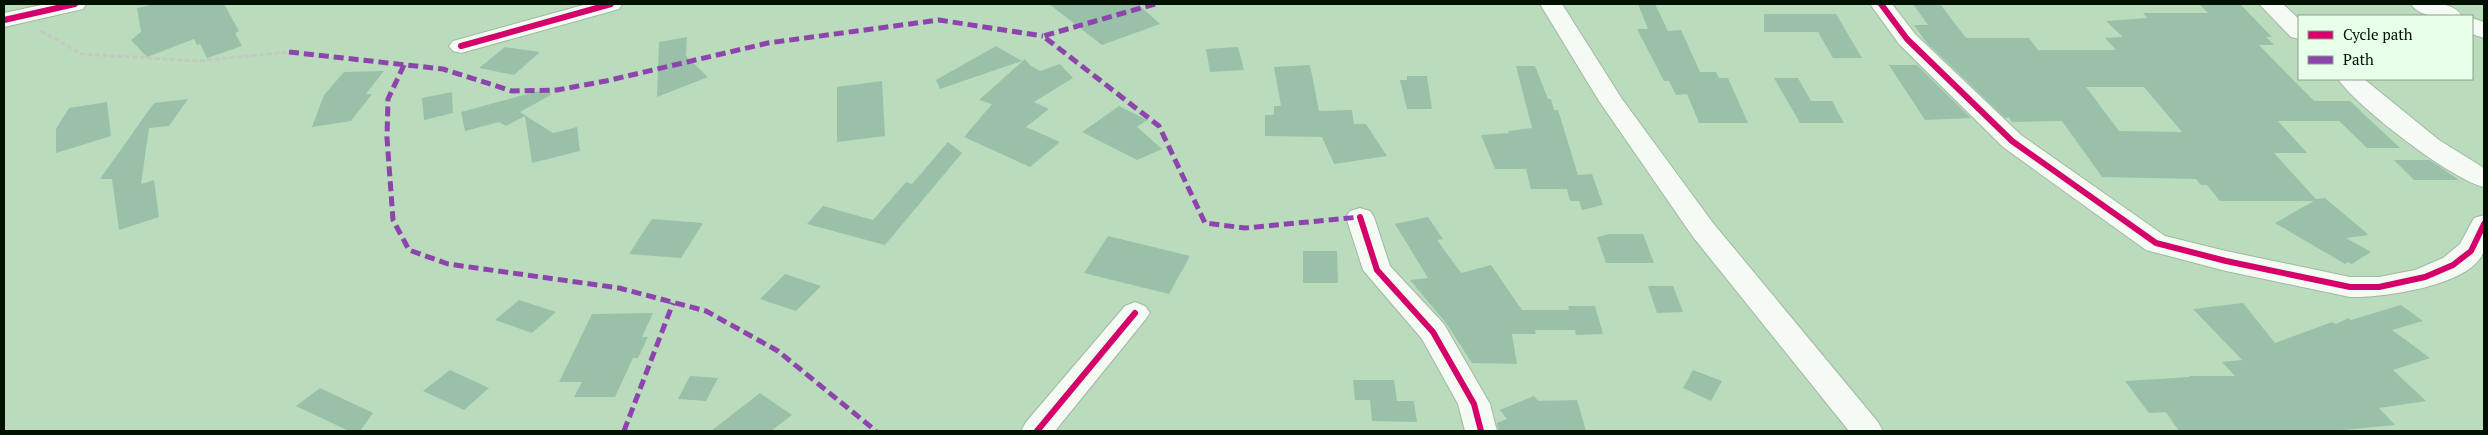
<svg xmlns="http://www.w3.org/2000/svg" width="2488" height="435" font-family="'PT Serif',serif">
	<rect width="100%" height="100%" fill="#bbdbbd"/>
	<g fill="#99c1aa" fill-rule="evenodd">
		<polygon points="155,4 224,4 239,31 235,33 242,46 207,58 200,44 197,45 194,39 147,57 131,40 141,32 137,8"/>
		<polygon points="1049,4 1138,4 1160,24 1102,45"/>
		<polygon points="1638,4 1655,4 1668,31 1681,30 1700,72 1716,72 1719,78 1728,78 1748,123 1699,123 1687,94 1676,95 1669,81 1664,81 1637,29 1648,29"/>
		<path d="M1913 4H1940L1966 38H2029L2038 50H2116L2105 38 2123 37 2106 21 2147 18 2143 13H2208L2199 4H2240L2272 37H2266L2274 45H2259L2314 101H2350L2400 148H2367L2339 121H2278L2307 153H2274L2316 199 2325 198 2369 235 2346 238 2371 252 2352 264 2348 262 2345 264 2275 223 2314 201H2220L2207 185H2201L2196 179 2102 177 2062 121 2012 122 2009 117 2005 118 1926 42 1914 25H1928ZM2086 87H2144L2182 132 2119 131Z"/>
		<polygon points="1764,14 1836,14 1862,58 1833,58 1818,32 1764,32"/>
		<polygon points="687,37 686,56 708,77 657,97 659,42"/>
		<polygon points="996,46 1022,61 940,89 936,80"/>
		<polygon points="505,47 540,52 514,75 479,68"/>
		<polygon points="1238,47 1244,70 1210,72 1206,49"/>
		<polygon points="1025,59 1030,65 1040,71 1060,64 1073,78 1034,102 1049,109 1026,127 1060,142 1030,167 964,137 992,104 979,100"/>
		<polygon points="1310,65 1319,111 1352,110 1354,124 1366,124 1387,156 1334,164 1322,137 1265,136 1265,115 1274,115 1274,106 1281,106 1274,67"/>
		<polygon points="1889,65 1917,65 1971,118 1925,120"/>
		<polygon points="1516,66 1535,66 1548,99 1551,99 1554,110 1558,110 1578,175 1592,174 1603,205 1582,210 1579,201 1570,201 1567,189 1531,189 1526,169 1495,169 1481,135 1509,133 1508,131 1532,128"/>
		<polygon points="384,71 366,94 372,94 351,121 312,127 324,95 344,72"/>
		<polygon points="1407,76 1427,76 1432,109 1407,109 1400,80 1407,80"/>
		<polygon points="1774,78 1798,78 1811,101 1832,101 1844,123 1800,123"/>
		<polygon points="882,81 885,136 837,142 837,87"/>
		<polygon points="549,88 551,95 520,112 553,133 577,127 580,151 532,163 525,116 506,126 499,122 465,131 461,112"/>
		<polygon points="452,92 453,113 424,120 422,98"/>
		<polygon points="188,99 169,126 149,128 141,184 154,180 159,217 119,230 112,179 100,179 154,103"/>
		<polygon points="107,102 111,136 56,153 56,129 69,108"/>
		<polygon points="1119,106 1147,120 1137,127 1162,149 1137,160 1082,132"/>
		<polygon points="948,142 962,153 885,245 807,224 823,206 873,220 906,182 912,184"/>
		<polygon points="2394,160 2430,160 2459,180 2414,180"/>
		<polygon points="1428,217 1443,239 1437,240 1461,273 1491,265 1522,310 1569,310 1568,306 1595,306 1603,334 1576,335 1575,330 1535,330 1536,334 1512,334 1517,364 1472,363 1446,323 1410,280 1428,278 1395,224"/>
		<polygon points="652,219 703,223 681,258 629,254"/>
		<polygon points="1609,234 1643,234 1654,263 1606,263 1597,237"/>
		<polygon points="1108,236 1190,256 1169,294 1084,273"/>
		<polygon points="1303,251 1337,251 1338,283 1303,283"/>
		<polygon points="785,274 821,286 796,311 760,299"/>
		<polygon points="1648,286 1673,286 1683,312 1657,313"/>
		<polygon points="519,300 556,312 532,333 495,320"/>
		<polygon points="2243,303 2275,343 2332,322 2336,324 2348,318 2351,320 2401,305 2423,321 2392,330 2430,358 2393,370 2426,401 2379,408 2395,425 2332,431 2179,431 2166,412 2149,413 2125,381 2190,377 2189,376 2235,376 2222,362 2242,360 2193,309"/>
		<polygon points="653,313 642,337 648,337 638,358 633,358 615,397 574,397 582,382 559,382 592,314"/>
		<polygon points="450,370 489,388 464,410 423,391"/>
		<polygon points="1693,370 1722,381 1711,401 1683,388"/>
		<polygon points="690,376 718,378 706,401 678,399"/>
		<polygon points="1353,380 1394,380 1397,401 1414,401 1417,422 1372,421 1370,400 1355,400"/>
		<polygon points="320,388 373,413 360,431 349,431 296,406"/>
		<polygon points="760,393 792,415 771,431 711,431"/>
		<polygon points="1534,396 1538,401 1577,400 1586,431 1499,431 1497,423 1507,419 1500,410"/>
	</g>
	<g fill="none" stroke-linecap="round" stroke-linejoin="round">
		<g stroke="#a0b9a2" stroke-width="2">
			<g id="minor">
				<polygon points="46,4 86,4 83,9 4,27 4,13"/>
				<polygon points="587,4 622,4 619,9 461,53 453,51 449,46 453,41"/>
				<path d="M1870 4H1892L1915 34 2021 135 2165 236 2226 251 2350 277H2379L2415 270 2443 258 2460 244 2474 218 2484 215C2485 225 2487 243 2483 253 2470 286 2381 298 2350 297L2226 271 2146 250 2003 147 1899 44Z"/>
				<polygon points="2259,4 2283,4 2299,19 2299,39 2291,37"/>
				<path d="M2411 4C2428 4 2452 0 2462 16 2447 17 2420 19 2411 4Z"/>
				<polygon points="2472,18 2484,22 2484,38 2472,34"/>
				<path d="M2338 79H2364L2439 140 2484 168V187C2452 180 2357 107 2338 79Z"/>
				<polygon points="1360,208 1370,211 1374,217 1390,266 1444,324 1490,404 1497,431 1465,431 1458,404 1422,339 1363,270 1346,217 1350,211"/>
				<polygon points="1135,302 1145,306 1150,313 1145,320 1055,431 1021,431 1026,422 1125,306"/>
			</g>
		</g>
		<g stroke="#a0b9a2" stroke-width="2">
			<polygon id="trunk" points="1540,4 1562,4 1622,99 1713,223 1878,422 1883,431 1849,431 1693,237 1599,101"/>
		</g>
		<polyline stroke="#c1cac1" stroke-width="3" stroke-dasharray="5 2.5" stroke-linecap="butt" points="41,31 82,54 198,61 289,52"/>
		<use href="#minor" fill="#f5faf5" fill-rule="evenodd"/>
		<use href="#trunk" fill="#f5faf5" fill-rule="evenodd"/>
		<g stroke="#8e44ad" stroke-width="5" stroke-dasharray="10 5" stroke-linecap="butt">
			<polyline points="1155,4 1043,36 1159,126 1205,223 1245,228 1360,217"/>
			<polyline points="289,52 443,69 512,91 557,90 606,81 768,43 939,20 1043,36"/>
			<polyline points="404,65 388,99 387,138 393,220 409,250 448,264 619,288 706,311 778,351 876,431"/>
			<polyline points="624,431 673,303"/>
		</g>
		<g stroke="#e8ffe9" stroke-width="9">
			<g id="cycleway">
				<polyline points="1881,4 1907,39 2012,141 2156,243 2226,261 2350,287 2379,287 2425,277 2453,265 2471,251 2484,224"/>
				<polyline points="4,20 75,4"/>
				<polyline points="461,46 611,4"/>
				<polyline points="1360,217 1377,270 1433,332 1474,404 1481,431"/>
				<polyline points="1037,431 1135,313"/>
			</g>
		</g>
		<use href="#cycleway" stroke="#d6006c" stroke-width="6"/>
	</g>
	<rect width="2488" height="435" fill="none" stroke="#001102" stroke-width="10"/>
	<rect x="2298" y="15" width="175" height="65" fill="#e8ffe9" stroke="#8ba08d"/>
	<rect x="2308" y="31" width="25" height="8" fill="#d6006c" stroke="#8ba08d"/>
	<text x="2343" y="40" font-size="15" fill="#001102">Cycle path</text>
	<rect x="2308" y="56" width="25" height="8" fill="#8e44ad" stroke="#8ba08d"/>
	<text x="2343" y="65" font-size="15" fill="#001102">Path</text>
</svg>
